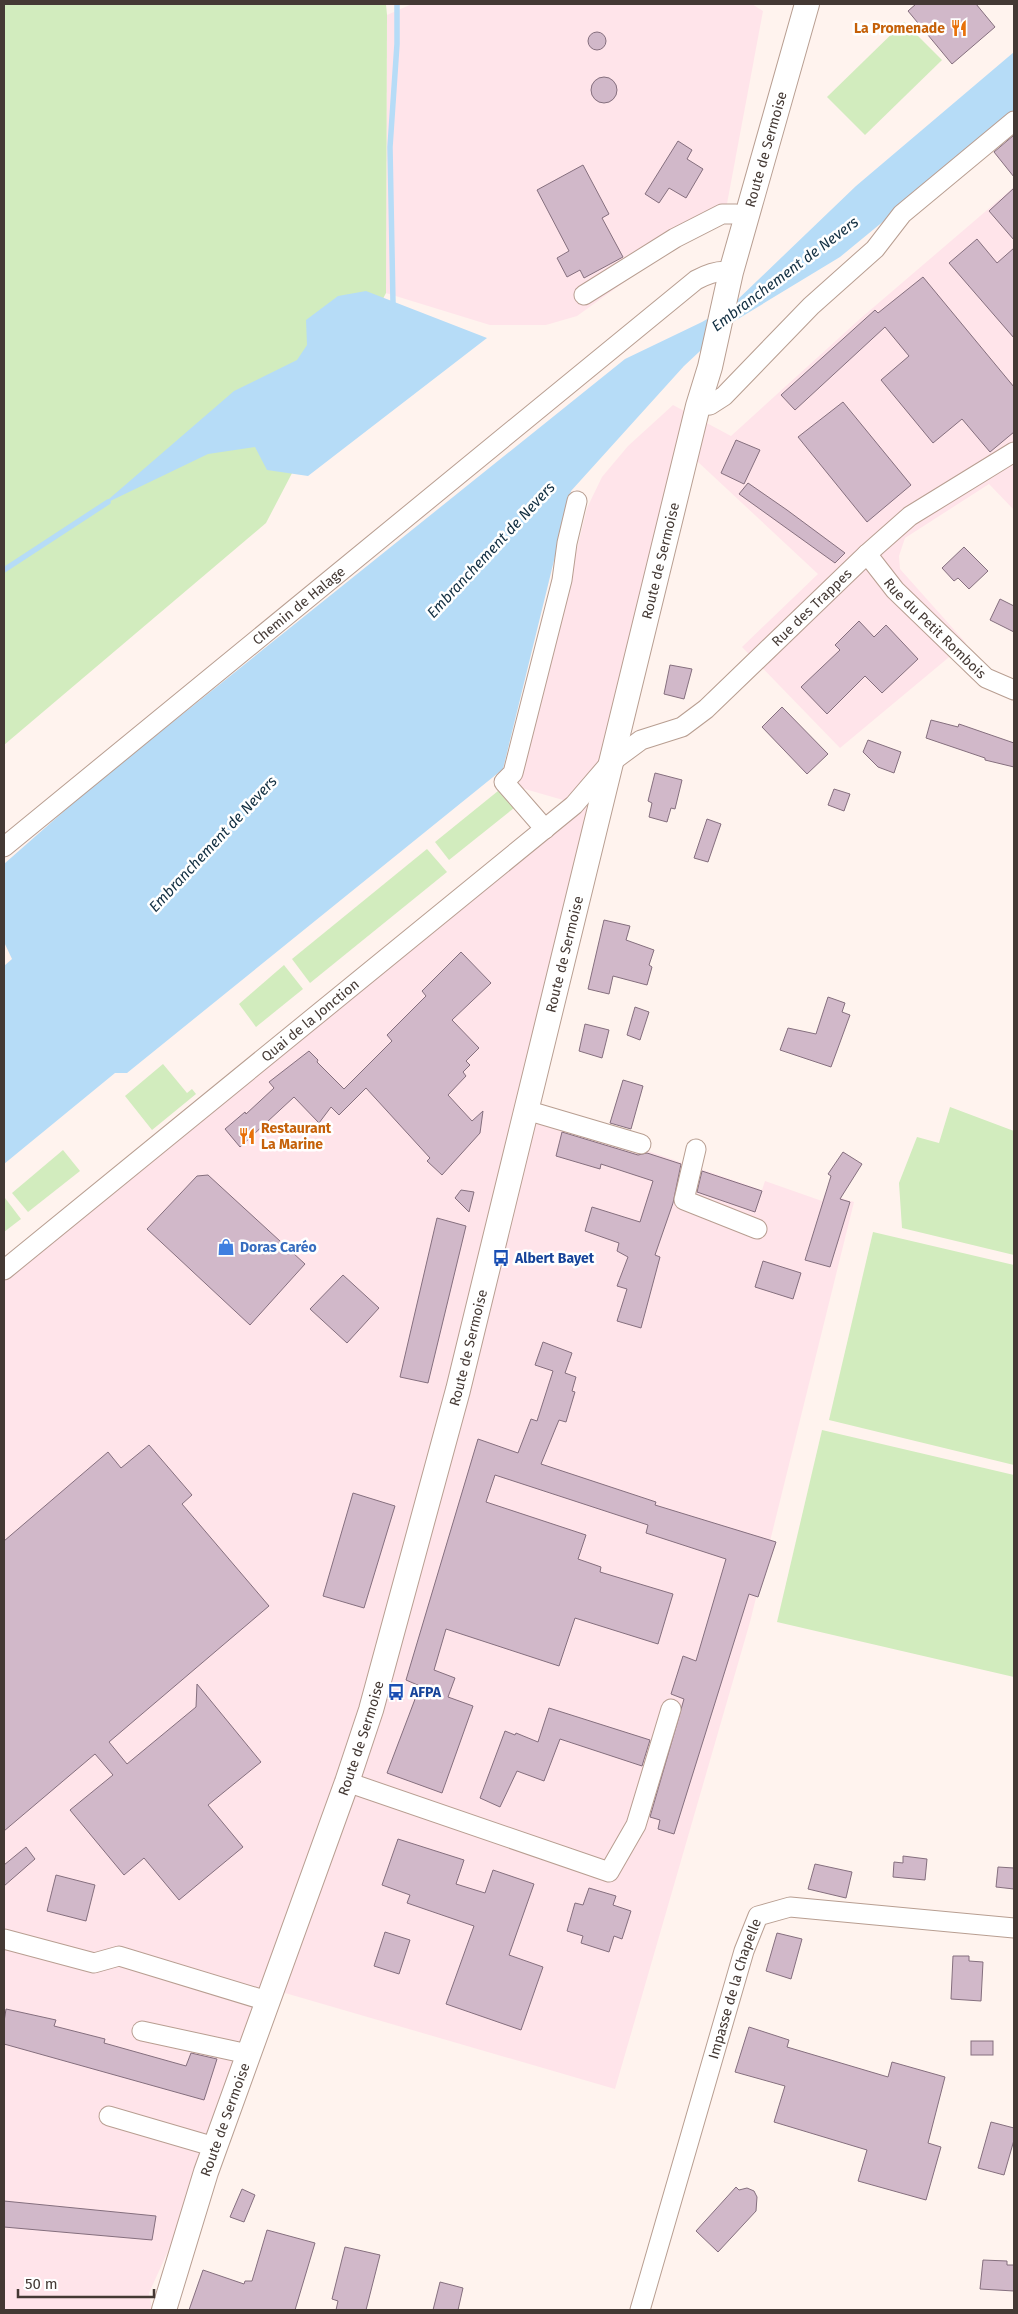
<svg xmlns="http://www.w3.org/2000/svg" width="1018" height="2314" font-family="'Fira Sans',sans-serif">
	<rect width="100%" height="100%" fill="#fff3ee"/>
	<g fill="#ffe4ea">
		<polygon points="412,4 752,4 763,11 726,209 577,316 546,325 490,325 386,293 387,15"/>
		<polygon points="1014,187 1014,510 989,484 905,538 899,556 900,569 966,643 840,748 742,647 818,574 697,461 533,1118 648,1151 762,1190 765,1181 822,1201 825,1193 854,1202 750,1622 615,2089 285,1993 149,2293 152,2310 4,2310 4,1270 545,829 563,800 518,787 587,508 602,477 628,446 673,405 731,436 861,318"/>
	</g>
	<g fill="#d2ecbe">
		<polygon points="4,4 386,4 387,15 386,293 266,523 4,745"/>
		<polygon points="904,22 942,60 865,135 827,97"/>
		<polygon points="498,791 514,808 449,860 435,842"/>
		<polygon points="427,849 447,872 310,983 292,959"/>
		<polygon points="284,965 303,989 256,1027 239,1004"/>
		<polygon points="163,1064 187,1093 192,1089 196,1094 152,1130 125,1096"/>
		<polygon points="950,1107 1014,1131 1014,1255 902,1228 899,1183 917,1137 939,1143"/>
		<polygon points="63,1150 80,1171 28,1212 12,1193"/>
		<polygon points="5,1198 21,1219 4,1232 4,1199"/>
		<polygon points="873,1232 1014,1265 1014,1465 829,1420"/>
		<polygon points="822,1430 1014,1475 1014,1677 777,1622"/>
	</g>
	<g fill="#b6dcf7">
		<polygon points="1014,52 1014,114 840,257 728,325 684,366 571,491 503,769 127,1073 115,1073 4,1164 4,966 12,959 4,942 4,864 88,790 625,359 702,322 733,304 856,186"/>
		<polygon points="366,291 487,338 308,476 267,470 255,447 208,454 102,505 234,391 297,360 307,345 306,320 338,296"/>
	</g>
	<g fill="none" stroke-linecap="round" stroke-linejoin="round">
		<g stroke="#b6dcf7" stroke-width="5.5">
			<polyline points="390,308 393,303 390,147 397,44 397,4"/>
			<polyline points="4,570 108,502"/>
		</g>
	</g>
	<g fill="#d1b8c9" stroke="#856f7e">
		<polygon points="916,4 976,4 995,27 952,64 908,11"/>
		<circle cx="597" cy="41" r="9"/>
		<circle cx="604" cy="90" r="13"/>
		<polygon points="1014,135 1014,177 994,152"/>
		<polygon points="678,141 692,150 687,159 703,169 686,198 669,188 659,203 645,194"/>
		<polygon points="583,165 609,214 602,218 623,257 584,278 580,270 567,277 557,258 569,251 537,190"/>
		<polygon points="1014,188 1014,240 989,211"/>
		<polygon points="977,239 997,263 1014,248 1014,338 949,263"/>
		<polygon points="923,277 1014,387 1014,432 990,452 962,419 933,443 881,380 909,356 885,327 795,410 781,395 875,310 878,313"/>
		<polygon points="843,402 911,485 867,522 798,437"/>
		<polygon points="736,440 760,450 744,484 721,473"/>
		<polygon points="748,483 787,510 845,553 835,563 739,494"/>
		<polygon points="964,547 988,571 969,589 958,578 954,581 942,568"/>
		<polygon points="1000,599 1014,606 1014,632 990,620"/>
		<polygon points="859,621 874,637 886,625 918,659 882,693 865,676 827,714 801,687 840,650 835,645"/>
		<polygon points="670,665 692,669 684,699 664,694"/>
		<polygon points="782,707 828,754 807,774 762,727"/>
		<polygon points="931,720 958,727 959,724 1014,743 1014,767 985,760 985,758 926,738"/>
		<polygon points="868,740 901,752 894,773 878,767 863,752"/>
		<polygon points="655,773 682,780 675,809 671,808 667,822 649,817 652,803 648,801"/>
		<polygon points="834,789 850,794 844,811 828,805"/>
		<polygon points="707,819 721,824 708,862 694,858"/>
		<polygon points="604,920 630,926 626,940 654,950 649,965 652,967 647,985 613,976 609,994 588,989"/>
		<polygon points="461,952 491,983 452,1020 479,1048 466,1061 470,1065 463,1072 466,1076 448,1095 472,1121 483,1111 480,1133 442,1175 427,1161 430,1158 366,1088 339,1115 331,1107 319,1123 294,1097 240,1147 225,1129 245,1112 246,1114 274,1088 269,1082 309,1051 318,1060 317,1062 344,1089 392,1041 387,1035 426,996 422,991"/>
		<polygon points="828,997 845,1003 842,1012 850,1015 831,1067 780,1050 788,1028 816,1034"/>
		<polygon points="635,1007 649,1012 640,1040 627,1035"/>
		<polygon points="585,1024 609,1030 602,1058 579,1051"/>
		<polygon points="623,1080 643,1086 631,1129 610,1123"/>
		<polygon points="562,1132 638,1155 647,1153 681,1164 673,1203 655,1255 660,1257 641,1328 617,1321 627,1289 617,1286 628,1257 617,1251 619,1243 585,1231 592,1207 640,1222 653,1181 601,1164 600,1169 556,1156"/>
		<polygon points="843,1152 862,1164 840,1199 850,1202 830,1267 805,1260 831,1176 828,1174"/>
		<polygon points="702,1171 762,1191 755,1212 697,1192"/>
		<polygon points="208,1175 305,1264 250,1325 147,1229 197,1176"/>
		<polygon points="461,1190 474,1192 469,1212 455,1198"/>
		<polygon points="437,1218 466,1226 428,1383 400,1377"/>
		<polygon points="763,1261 801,1273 793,1299 755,1287"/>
		<polygon points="343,1275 379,1308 347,1343 310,1309"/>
		<polygon points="543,1342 572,1353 565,1373 576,1377 572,1391 575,1392 566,1422 559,1420 541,1464 656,1502 655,1505 776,1542 758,1597 749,1594 674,1834 658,1829 660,1820 650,1817 684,1699 671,1694 683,1656 696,1661 726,1559 646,1533 648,1525 495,1475 486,1502 586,1535 578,1559 601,1567 600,1572 673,1594 658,1644 575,1618 559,1666 446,1629 434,1670 455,1678 448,1697 473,1706 442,1793 387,1773 420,1686 406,1680 478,1439 518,1453 531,1419 537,1421 553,1371 535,1365"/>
		<polygon points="149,1445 192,1495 182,1504 269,1606 109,1742 127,1764 196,1707 197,1684 261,1762 208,1805 243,1847 179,1900 144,1858 124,1875 70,1810 113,1775 95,1754 4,1831 4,1541 108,1452 121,1468"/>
		<polygon points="353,1493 395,1506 364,1608 323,1596"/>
		<polygon points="549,1708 650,1740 642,1766 560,1739 544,1781 517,1771 500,1807 480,1798 505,1731 515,1735 516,1733 538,1742"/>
		<polygon points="398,1839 464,1860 456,1884 485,1893 493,1870 534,1884 509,1955 543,1967 521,2030 446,2004 474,1926 407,1903 410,1895 382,1885"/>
		<polygon points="26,1847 35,1859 4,1886 4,1865"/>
		<polygon points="903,1856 927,1859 925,1880 893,1877 894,1862 903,1863"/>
		<polygon points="815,1864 852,1872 846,1898 808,1889"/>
		<polygon points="998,1867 1014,1868 1014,1889 996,1887"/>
		<polygon points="56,1875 95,1885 86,1921 47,1911"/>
		<polygon points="589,1888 616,1896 613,1905 631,1911 622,1939 614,1936 609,1952 581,1943 583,1936 567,1931 575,1903 583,1905"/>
		<polygon points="385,1932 410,1940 399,1974 374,1966"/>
		<polygon points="777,1933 802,1939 791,1979 766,1971"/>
		<polygon points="953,1956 969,1956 969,1961 983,1962 981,2001 951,1999"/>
		<polygon points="6,2009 56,2020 54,2026 105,2039 104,2043 186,2066 191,2053 217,2059 204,2100 4,2044 4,2022"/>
		<polygon points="749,2027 789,2040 787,2047 888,2077 892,2062 945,2077 928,2143 941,2147 926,2200 858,2181 867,2150 774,2122 785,2086 735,2072"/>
		<rect x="971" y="2041" width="22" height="14"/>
		<polygon points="991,2122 1014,2128 1014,2140 1004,2175 978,2168"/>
		<polygon points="736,2187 739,2190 747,2188 754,2191 757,2197 756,2211 718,2252 696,2231"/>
		<polygon points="242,2189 255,2195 244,2222 230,2217"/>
		<polygon points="4,2201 156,2216 152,2240 4,2227"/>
		<polygon points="267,2230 315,2243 295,2310 189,2310 203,2270 244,2284 245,2281 252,2281"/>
		<polygon points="345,2247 380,2255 366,2310 336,2310 338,2301 332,2299"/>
		<polygon points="983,2260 1007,2261 1007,2265 1014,2265 1014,2291 980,2289"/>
		<polygon points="440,2282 463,2288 458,2310 433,2310"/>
	</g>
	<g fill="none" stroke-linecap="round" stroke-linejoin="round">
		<g stroke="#b89e91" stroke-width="21">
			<g id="minor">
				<polyline points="584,295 675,238 722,214 736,214 746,217"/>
				<polyline points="698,406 710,405 724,396 811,306 875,249 902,214 1014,121"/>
				<path id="s1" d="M867 554 895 590 986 678 1014 690"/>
				<polyline points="545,829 504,782 513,773 562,580 567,543 577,501"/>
				<path id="s2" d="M4 847 696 280C707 274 719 269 731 272"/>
				<polyline points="526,1110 641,1144"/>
				<polyline points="696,1149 684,1200 757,1229"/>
				<path id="s3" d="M4 1270 574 805 610 763 641 740 682 727 706 709 867 554 910 516 1014 452"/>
				<polyline points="347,1782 609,1872 636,1825 671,1709"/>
				<polyline points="4,1939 94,1963 119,1956 267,2001"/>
				<polyline points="142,2031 248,2054"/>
				<polyline points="109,2116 215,2147"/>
				<path id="s4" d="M640 2310 744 1951 758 1916 790 1907 1014 1928"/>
			</g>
		</g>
		<g stroke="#b89e91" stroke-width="26">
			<g id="major">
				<path id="s5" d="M164 2310 206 2172 347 1782 371 1710 458 1390 698 406 710 367 731 272 807 4"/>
			</g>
		</g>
		<use href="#minor" stroke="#fff" stroke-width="19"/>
		<use href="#major" stroke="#fff" stroke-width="24"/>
	</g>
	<defs>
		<g id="restaurant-bare" transform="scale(1.35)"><path d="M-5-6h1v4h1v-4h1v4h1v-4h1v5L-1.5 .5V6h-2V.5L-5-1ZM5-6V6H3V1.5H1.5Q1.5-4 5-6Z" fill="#e8710a" stroke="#fff" stroke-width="2.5" paint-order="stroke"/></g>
		<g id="shop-bare" transform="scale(1.35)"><path d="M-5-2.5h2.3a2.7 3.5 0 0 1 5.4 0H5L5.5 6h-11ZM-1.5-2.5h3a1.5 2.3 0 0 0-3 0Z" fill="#3f7fe0" stroke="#fff" stroke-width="2.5" paint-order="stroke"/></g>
		<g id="bus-bare" transform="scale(1.35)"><path d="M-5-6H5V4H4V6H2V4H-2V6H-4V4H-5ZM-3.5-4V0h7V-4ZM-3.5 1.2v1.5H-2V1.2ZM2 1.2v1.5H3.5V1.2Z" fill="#1a4fb4" stroke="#fff" stroke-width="2.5" paint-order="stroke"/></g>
	</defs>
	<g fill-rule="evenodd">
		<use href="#restaurant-bare" x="959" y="28"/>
		<use href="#restaurant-bare" x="247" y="1136"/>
		<use href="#shop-bare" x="226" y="1247"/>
		<use href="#bus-bare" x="501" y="1258"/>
		<use href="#bus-bare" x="396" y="1692"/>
	</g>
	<g text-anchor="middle" stroke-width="5" stroke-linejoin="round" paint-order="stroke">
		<g font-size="14" font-weight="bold" fill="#c56008" stroke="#fff" text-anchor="end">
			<text x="945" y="33">La Promenade</text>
			<text x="261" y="1133" text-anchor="start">Restaurant<tspan x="261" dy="16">La Marine</tspan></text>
		</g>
		<g font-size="14" fill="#443934" stroke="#fff">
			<text dy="5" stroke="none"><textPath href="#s5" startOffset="2245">Route de Sermoise</textPath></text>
			<text dy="5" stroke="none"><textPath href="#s5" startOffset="1820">Route de Sermoise</textPath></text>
			<text dy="5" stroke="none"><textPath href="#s2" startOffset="381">Chemin de Halage</textPath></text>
			<text dy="5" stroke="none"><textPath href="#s3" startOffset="1049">Rue des Trappes</textPath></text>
			<text dy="5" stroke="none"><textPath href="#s1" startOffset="101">Rue du Petit Rombois</textPath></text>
			<text dy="5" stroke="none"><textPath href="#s5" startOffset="1415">Route de Sermoise</textPath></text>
			<text dy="5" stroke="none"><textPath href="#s3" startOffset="395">Quai de la Jonction</textPath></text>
			<text dy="5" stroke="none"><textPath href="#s5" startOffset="1010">Route de Sermoise</textPath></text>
			<text dy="5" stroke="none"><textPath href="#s5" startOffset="605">Route de Sermoise</textPath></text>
			<text dy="5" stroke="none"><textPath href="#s4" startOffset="335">Impasse de la Chapelle</textPath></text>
			<text dy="5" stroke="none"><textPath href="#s5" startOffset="200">Route de Sermoise</textPath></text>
		</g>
		<g font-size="14" font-weight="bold" fill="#366cbe" stroke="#fff" text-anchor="start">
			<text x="240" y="1252">Doras Caréo</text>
		</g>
		<g font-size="14" font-weight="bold" fill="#164399" stroke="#fff" text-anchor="start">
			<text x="515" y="1263">Albert Bayet</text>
			<text x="410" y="1697">AFPA</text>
		</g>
		<g font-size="15" font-style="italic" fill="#112e41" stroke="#fff">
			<text transform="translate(785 274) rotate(-37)" y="5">Embranchement de Nevers</text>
			<text transform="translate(491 550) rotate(-47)" y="5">Embranchement de Nevers</text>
			<text transform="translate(213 844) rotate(-47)" y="5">Embranchement de Nevers</text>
		</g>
	</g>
	<rect width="1018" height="2314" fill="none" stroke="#443934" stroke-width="10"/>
	<path d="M18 2289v8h136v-8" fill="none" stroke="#443934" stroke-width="2.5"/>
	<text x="25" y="2289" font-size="15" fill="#443934" stroke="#ffffff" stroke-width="4" paint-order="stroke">50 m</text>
</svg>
